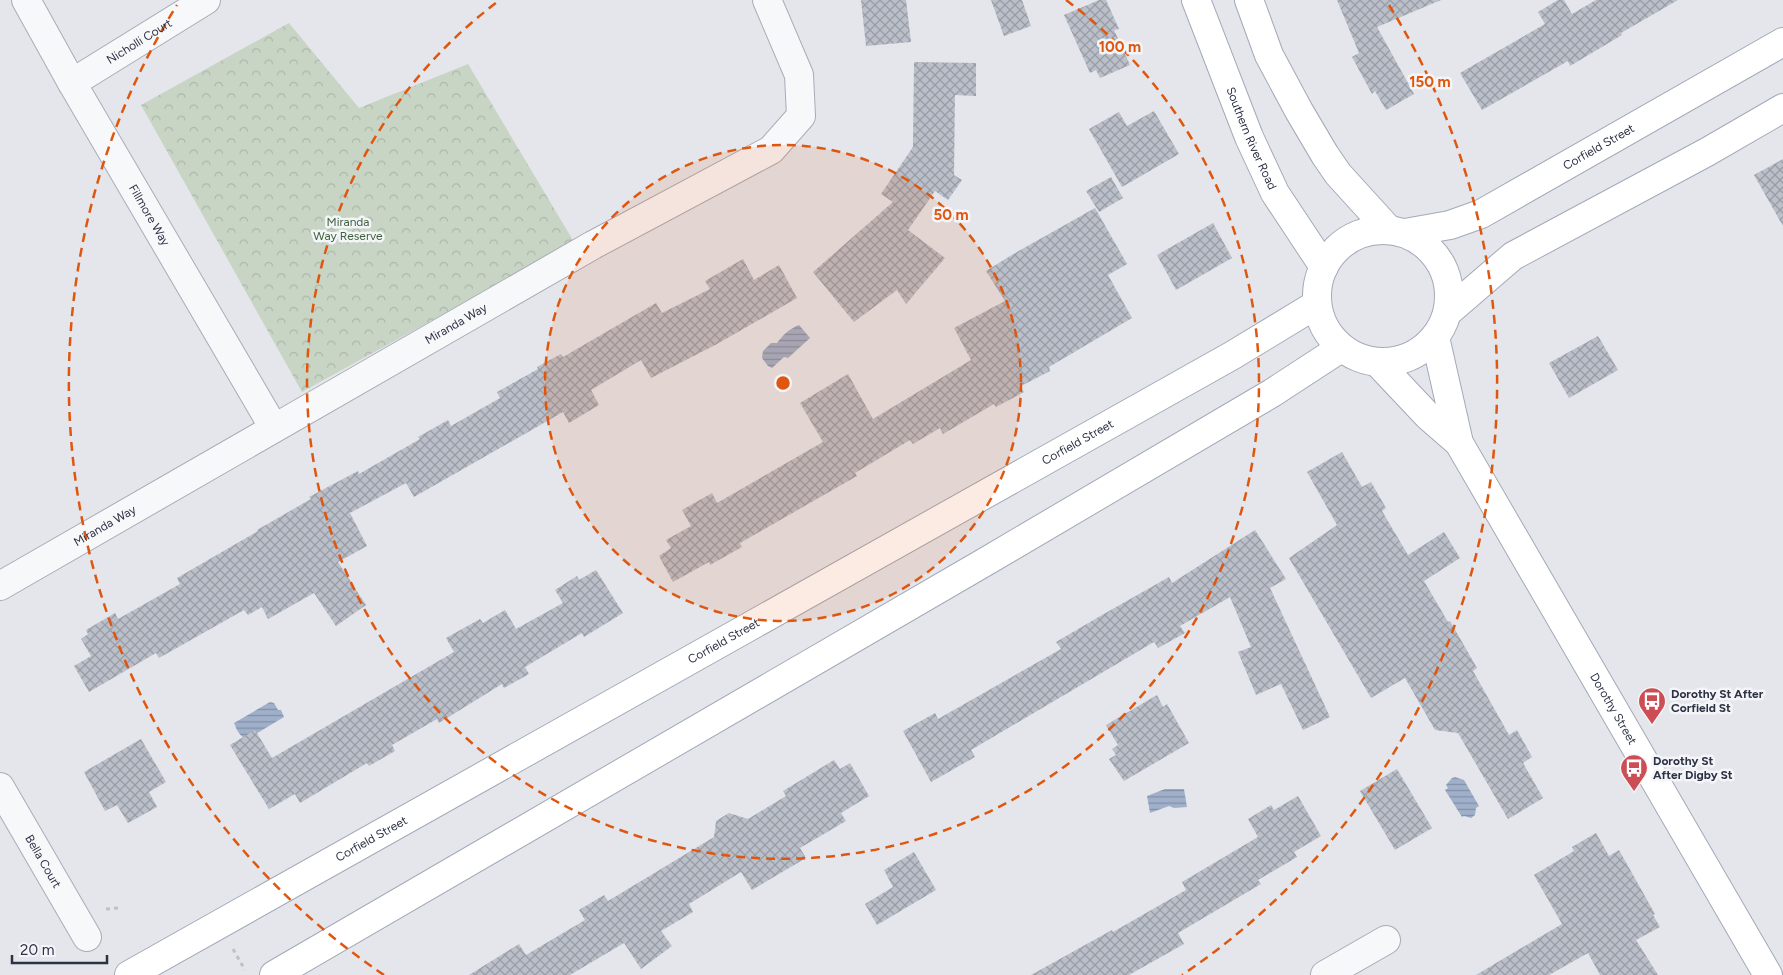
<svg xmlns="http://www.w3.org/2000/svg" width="1783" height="975" font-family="Figtree,sans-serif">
	<defs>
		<pattern id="forest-crowns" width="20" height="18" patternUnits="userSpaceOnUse" patternTransform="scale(1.25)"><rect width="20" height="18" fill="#c8d5c5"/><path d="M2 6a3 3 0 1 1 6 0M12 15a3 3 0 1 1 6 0" fill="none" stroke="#acb7aa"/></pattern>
		<pattern id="water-rules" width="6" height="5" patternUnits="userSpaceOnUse" patternTransform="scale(1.25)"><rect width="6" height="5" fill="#a0b0ca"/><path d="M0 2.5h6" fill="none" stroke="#8390a6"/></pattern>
		<pattern id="building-cross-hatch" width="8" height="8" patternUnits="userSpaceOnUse" patternTransform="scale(1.25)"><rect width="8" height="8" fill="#bbbfc9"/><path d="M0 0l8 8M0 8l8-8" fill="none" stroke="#989ca5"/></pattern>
	</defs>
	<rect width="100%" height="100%" fill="#e4e6ec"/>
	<polygon fill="url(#forest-crowns)" points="289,23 359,108 468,64 574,242 302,392 141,105"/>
	<g fill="url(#water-rules)">
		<path d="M799 325 810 338 788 358 784 357 772 368 768 366 762 358 763 351 771 343H777C783 335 789 329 799 325Z"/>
		<path d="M270 702 274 703 278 710H281L284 717 249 738C240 739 237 730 234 723Z"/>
		<polygon points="1455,777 1464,780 1479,806 1476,808 1475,815 1471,818 1464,816 1462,817 1445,790 1448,788 1446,785 1452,778"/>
		<polygon points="1165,789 1184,789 1187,807 1174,808 1169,806 1150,813 1147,796"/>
	</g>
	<g fill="url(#building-cross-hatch)">
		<polygon points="861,0 906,0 911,42 866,46"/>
		<polygon points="991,0 1022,0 1031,26 1004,36"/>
		<polygon points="1099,0 1106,0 1119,29 1114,30 1130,65 1100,78 1096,70 1090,73 1064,15"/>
		<polygon points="1337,0 1441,0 1377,27 1414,94 1386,110 1375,91 1372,94 1352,57 1359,53"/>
		<polygon points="1558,0 1564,0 1572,14 1596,0 1678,0 1621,33 1622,35 1570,66 1568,61 1482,110 1460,73 1545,24 1538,12"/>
		<polygon points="914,62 976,63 976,96 955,95 954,175 962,180 948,200 935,191 908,230 945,258 906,304 897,290 854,322 813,272 893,202 881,194 913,147"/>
		<polygon points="1154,111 1179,154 1122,187 1089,129 1119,112 1127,126"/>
		<polygon points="1783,159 1783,226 1754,175"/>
		<polygon points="1111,177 1123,198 1099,212 1086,191"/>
		<polygon points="1095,208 1127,264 1108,275 1132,318 1049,367 1050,371 1021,386 1024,392 996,407 994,404 943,434 940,428 913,444 910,440 855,473 857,476 740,543 742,547 710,565 709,562 673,582 659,556 671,548 666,540 691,526 682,510 712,493 717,503 823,442 800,403 848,374 873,419 971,360 954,328 1005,301 986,271 1010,256"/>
		<polygon points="1213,223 1232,258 1176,290 1157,255"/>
		<polygon points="743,259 754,280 779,265 797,298 717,344 651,378 641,360 591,390 599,405 569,423 563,412 414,497 406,483 350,513 367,546 338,562 366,605 336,626 314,593 268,619 262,607 248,615 244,610 159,658 156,653 89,692 74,666 91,656 81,639 88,634 86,630 115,613 118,619 180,584 177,578 258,531 257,530 311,499 309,497 358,471 359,474 420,439 418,437 448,420 451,426 500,398 497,392 538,369 537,367 561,354 563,357 656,303 662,313 710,289 705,281"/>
		<polygon points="1598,336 1618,370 1569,398 1549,363"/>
		<polygon points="1342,452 1362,487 1371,482 1386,508 1382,511 1408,555 1444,532 1460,558 1424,581 1448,622 1450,621 1477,668 1473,671 1509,735 1517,730 1532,757 1523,763 1543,798 1508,819 1458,733 1435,730 1405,678 1371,698 1289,558 1337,525 1307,472"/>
		<polygon points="1255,530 1286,579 1270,588 1330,717 1303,730 1281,684 1256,695 1238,652 1251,647 1230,597 1180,626 1185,633 1158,648 1154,642 971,750 975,757 931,782 903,731 935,713 938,719 1061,649 1056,642 1102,615 1169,577 1172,583"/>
		<polygon points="596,570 623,613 584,637 582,633 525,667 529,674 504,688 502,684 439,723 437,719 392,745 395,751 369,766 367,763 300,803 295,794 269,809 230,745 255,730 272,758 454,652 446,638 480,619 483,623 505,610 516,629 563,603 555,590 577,576 579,580"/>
		<polygon points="1157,695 1163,707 1167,704 1189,743 1124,781 1109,759 1116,755 1112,749 1118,745 1106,725"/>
		<polygon points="141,739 166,782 149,792 157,807 128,823 117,805 105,811 84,772"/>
		<polygon points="834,760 840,769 850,763 869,796 841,813 846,821 800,848 806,858 752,890 741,872 689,904 693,912 661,931 672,946 641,969 624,943 570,975 469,975 519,944 526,955 585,920 579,910 604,895 608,901 714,837 716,821 729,813 748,819 786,796 783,791"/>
		<polygon points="1397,769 1432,828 1395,850 1360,791"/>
		<polygon points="1298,796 1321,836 1294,852 1297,857 1258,880 1261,884 1178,933 1184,944 1129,975 1031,975 1112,930 1113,932 1186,890 1182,882 1258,837 1248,819 1271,805 1274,810"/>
		<polygon points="1596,833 1609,856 1619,850 1655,914 1653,915 1660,927 1636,940 1658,975 1600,975 1588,953 1549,975 1476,975 1562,924 1534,875 1574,851 1572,847"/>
		<polygon points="914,852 936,890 877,925 865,904 893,887 884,870"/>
	</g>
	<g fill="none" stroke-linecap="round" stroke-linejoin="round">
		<g stroke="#a9acb6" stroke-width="30">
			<g id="minor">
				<path id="s1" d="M26 0 72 83 274 428"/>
				<path id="s2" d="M72 83 206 0"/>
				<path id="s3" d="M0 586 593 245 771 150 801 116 799 75 767 0"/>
				<path id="s4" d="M0 787 87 937"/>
				<polyline points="1325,975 1386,940"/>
			</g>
		</g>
		<g stroke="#a3a9b7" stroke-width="30">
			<g id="major">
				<path id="s5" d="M1196 0 1249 137 1275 193 1324 267"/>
				<polyline points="1249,0 1269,55 1299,111 1325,155 1338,174 1389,230"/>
				<circle cx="1383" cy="296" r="66"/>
				<path id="s6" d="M1405 233 1450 225 1481 214 1783 42"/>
				<polyline points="1448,312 1513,256 1707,152 1783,108"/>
				<path id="s7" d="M1435 337 1459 443 1768 975"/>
				<polyline points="1377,362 1428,416 1459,443"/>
				<path id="s8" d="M129 975 1233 355 1317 304"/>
				<polyline points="274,975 985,562 1272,393 1341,348"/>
			</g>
		</g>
		<g stroke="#bec1c7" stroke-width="3" stroke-dasharray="4 4" stroke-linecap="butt">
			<polyline points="106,909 118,908"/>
			<polyline points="233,949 245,970"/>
		</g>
		<use href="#minor" stroke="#f7f8fa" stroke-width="28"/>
		<use href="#major" stroke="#fff" stroke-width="28"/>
	</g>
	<circle cx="783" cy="383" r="238" fill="#df570f" fill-opacity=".12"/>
	<g fill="none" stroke="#df570f" stroke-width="2.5" stroke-dasharray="9 6">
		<circle cx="783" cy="383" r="238"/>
		<path d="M1066 0A476 476 0 1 1 500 0"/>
		<path d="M384 975A714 714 0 0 1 177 5M1389 5A714 714 0 0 1 1182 975"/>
	</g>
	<defs>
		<g id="bus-pin" transform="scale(1.4375)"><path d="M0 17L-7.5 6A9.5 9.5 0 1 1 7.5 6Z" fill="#cc4d54" stroke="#f4f5f9"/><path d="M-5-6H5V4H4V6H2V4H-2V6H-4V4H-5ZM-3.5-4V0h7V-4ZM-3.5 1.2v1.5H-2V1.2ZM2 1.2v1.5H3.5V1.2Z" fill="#fff"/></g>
	</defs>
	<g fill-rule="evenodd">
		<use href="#bus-pin" x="1652" y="701"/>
		<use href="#bus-pin" x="1634" y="768"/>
	</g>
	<g text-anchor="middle" stroke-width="5" stroke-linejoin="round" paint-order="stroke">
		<g font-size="12" fill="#2c3244" stroke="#f4f5f9">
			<text dy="4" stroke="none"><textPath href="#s2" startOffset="79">Nicholli Court</textPath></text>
			<text dy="4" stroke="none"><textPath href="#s5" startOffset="149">Southern River Road</textPath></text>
			<text dy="4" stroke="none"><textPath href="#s6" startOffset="214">Corfield Street</textPath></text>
			<text dy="4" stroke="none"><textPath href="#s1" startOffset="248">Fillmore Way</textPath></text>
			<text dy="4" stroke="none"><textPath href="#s3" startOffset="526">Miranda Way</textPath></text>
			<text dy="4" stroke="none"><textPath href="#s8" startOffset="1088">Corfield Street</textPath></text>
			<text dy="4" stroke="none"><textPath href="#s3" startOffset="121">Miranda Way</textPath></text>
			<text dy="4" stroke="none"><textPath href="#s8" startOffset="682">Corfield Street</textPath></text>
			<text dy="4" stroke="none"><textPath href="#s7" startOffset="416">Dorothy Street</textPath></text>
			<text dy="4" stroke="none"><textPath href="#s8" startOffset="278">Corfield Street</textPath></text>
			<text dy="4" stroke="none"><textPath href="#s4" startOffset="86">Bella Court</textPath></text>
		</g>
		<g font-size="12" fill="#3d5f39" stroke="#f4f5f9">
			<text x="348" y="226">Miranda<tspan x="348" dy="14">Way Reserve</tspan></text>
		</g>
		<g font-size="12" font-weight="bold" fill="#2c3244" stroke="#f4f5f9" text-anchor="start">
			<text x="1671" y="698">Dorothy St After<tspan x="1671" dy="14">Corfield St</tspan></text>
			<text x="1653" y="765">Dorothy St<tspan x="1653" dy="14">After Digby St</tspan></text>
		</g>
	</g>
	<circle cx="783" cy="383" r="8" fill="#df570f" stroke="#f4f5f9" stroke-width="2.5"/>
	<g font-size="15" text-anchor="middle" font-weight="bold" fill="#df570f" stroke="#f4f5f9" stroke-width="5" stroke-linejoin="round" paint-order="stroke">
		<text x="1120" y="52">100 m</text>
		<text x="1430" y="87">150 m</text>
		<text x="951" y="220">50 m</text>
	</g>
	<path d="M12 955v8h95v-8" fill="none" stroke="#2c3244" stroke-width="2.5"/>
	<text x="20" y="955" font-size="15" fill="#2c3244" stroke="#f4f5f9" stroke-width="4" paint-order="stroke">20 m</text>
</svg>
